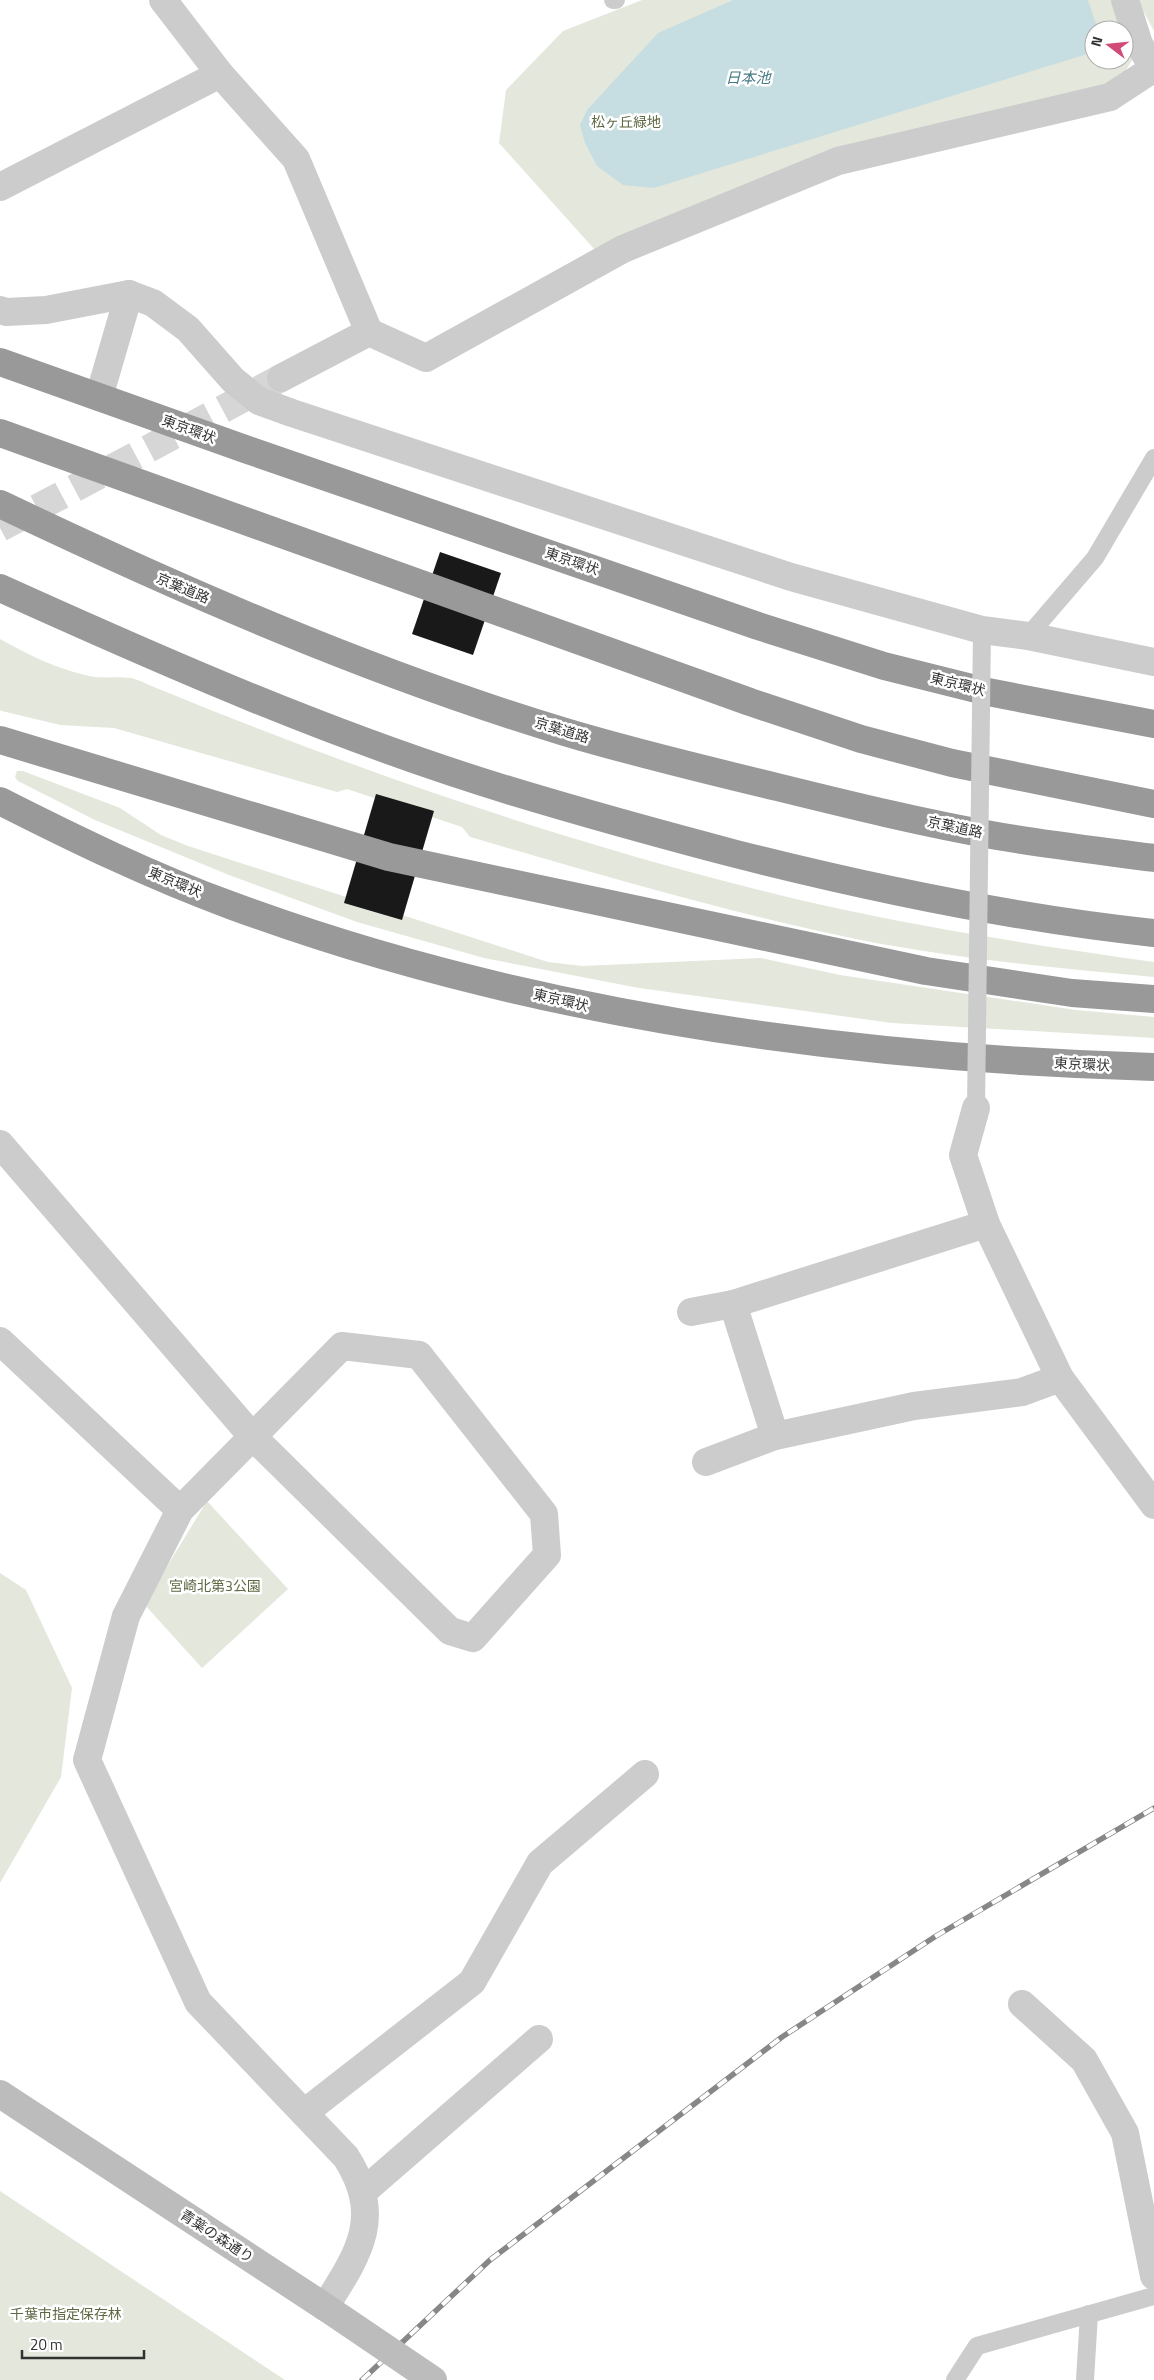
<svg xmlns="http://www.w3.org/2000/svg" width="1154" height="2380" font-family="'Titillium Web','Noto Sans JP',sans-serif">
	<rect width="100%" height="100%" fill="#fff"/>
	<g fill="#e4e7dc" fill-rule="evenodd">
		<path d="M642 0H1115L1133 58 1119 83 595 250 499 143 506 90 563 31ZM1094 30H1124V60H1094Z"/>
		<polygon points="1138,0 1154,0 1154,31 1138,1"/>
		<path d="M0 639C29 655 57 669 89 676 103 679 117 676 131 678 140 680 150 686 159 689 361 772 567 843 779 895 902 925 1028 944 1154 962V977C1061 968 968 960 876 943 739 916 604 876 470 837L462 827 347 789 337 792 114 728 60 725 2 711 0 710Z"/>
		<polygon points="17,771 23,771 120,808 161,835 188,846 548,962 582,966 761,958 840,975 1076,1010 1154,1017 1154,1038 892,1023 639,988 484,958 357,922 229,875 95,820 18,781 15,777"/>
		<polygon points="207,1501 288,1589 202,1668 144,1604"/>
		<polygon points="0,1573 26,1590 72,1688 61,1777 0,1883"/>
		<polygon points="0,2191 285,2380 0,2380"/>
	</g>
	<polygon fill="#c6dee1" points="733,0 1088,0 1098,30 1094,30 1094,52 654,188 623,185 597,166 585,143 580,125 587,110 658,33"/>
	<g fill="#191919">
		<polygon points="440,552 501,573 473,655 412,634"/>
		<polygon points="376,794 434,811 402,920 344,903"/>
	</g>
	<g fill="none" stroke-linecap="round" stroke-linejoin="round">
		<polyline stroke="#d6d6d6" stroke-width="28" stroke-dasharray="28 14" stroke-linecap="butt" points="0,528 281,378"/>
		<g stroke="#ccc" stroke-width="18">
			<polyline points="613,0 616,0"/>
			<polyline points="1028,636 1095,558 1154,458"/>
			<polyline points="955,2380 977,2346 1154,2296"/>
			<polyline points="1085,2380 1089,2314"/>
		</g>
		<g stroke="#ccc" stroke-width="28">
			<polyline points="163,0 220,74 296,159 369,332"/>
			<polyline points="1125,0 1139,44 1154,69"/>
			<polyline points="0,187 220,74"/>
			<polyline points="0,310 6,312 46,310 129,294 153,303 188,329 233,380 259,401 292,413 791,577 982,630 1028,636 1154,662"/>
			<polyline points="281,378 369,332 426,358 623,249 838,161 1110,97 1153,69"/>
			<polyline points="99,397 129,294"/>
			<polyline points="976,1108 963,1155 986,1224 1060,1378 1154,1505"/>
			<path d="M0 1144 252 1436 450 1631 473 1638 547 1555 544 1514 419 1355 342 1346 180 1510 126 1616 87 1760 198 2002 346 2157C384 2217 359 2253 325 2307"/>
			<polyline points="733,1304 775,1436"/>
			<polyline points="691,1312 733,1304 986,1224"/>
			<polyline points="0,1341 180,1510"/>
			<polyline points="706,1462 775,1436 914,1406 1022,1392 1060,1378"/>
			<polyline points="1022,2004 1084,2060 1125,2133 1154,2276"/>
			<polyline points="304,2113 472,1982 540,1863 645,1774"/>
			<polyline points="363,2192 539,2039"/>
		</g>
		<polyline stroke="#bcbcbc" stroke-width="28" points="0,2094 325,2307"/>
		<g stroke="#999" stroke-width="28">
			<polyline points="0,362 245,449 758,626 884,666 988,692 1154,724"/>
			<polyline points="0,433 750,702 861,739 952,763 1154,804"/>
			<path d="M0 504C183 591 370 673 565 732 635 753 706 770 777 787 850 805 923 823 997 836 1049 845 1102 851 1154 858"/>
			<path d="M0 588C166 663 334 737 508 790 584 813 660 834 736 854 874 889 1013 918 1154 933"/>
			<polyline points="0,740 389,857 926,971 1072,993 1154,999"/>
			<path d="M0 801C75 839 151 876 230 905 524 1014 841 1058 1154 1067"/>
		</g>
		<g stroke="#878787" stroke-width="5.5">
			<polyline id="rail" points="362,2380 490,2260 782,2037 936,1936 1154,1808"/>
		</g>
		<use href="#rail" stroke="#fff" stroke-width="4" stroke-dasharray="11" stroke-linecap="butt"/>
		<polyline stroke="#ccc" stroke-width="18" points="976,1108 982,630"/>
		<polyline stroke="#bcbcbc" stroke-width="28" points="325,2307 433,2380"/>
	</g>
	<g text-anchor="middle" stroke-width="5" stroke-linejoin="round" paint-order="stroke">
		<g font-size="14" fill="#5e6944" stroke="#fff">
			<text x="626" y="127">松ヶ丘緑地</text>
			<text x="215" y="1591">宮崎北第3公園</text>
			<text x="66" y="2319">千葉市指定保存林</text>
		</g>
		<g font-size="14" fill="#323232" stroke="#fff">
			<text transform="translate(189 429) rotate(20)" y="5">東京環状</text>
			<text transform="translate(572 561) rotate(19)" y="5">東京環状</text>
			<text transform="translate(183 588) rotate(23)" y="5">京葉道路</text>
			<text transform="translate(958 684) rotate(14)" y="5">東京環状</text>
			<text transform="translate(562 730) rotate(17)" y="5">京葉道路</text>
			<text transform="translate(955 827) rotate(12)" y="5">京葉道路</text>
			<text transform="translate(175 882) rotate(23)" y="5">東京環状</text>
			<text transform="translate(561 1000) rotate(13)" y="5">東京環状</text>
			<text transform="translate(1082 1064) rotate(3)" y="5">東京環状</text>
			<text transform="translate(217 2236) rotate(33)" y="5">青葉の森通り</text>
		</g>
		<g font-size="15" font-style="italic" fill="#467b85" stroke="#fff">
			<text x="748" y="83">日本池</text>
		</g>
	</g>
	<g transform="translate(1109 45) rotate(286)"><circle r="24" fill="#ffffff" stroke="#adadad"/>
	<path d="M0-4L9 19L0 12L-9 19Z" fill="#d04c76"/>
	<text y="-8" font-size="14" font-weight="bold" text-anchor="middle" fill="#323232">N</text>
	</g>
	<path d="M22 2350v8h122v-8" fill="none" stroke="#323232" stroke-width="2.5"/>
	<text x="30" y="2350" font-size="15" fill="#323232" stroke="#ffffff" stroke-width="4" paint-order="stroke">20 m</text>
</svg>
